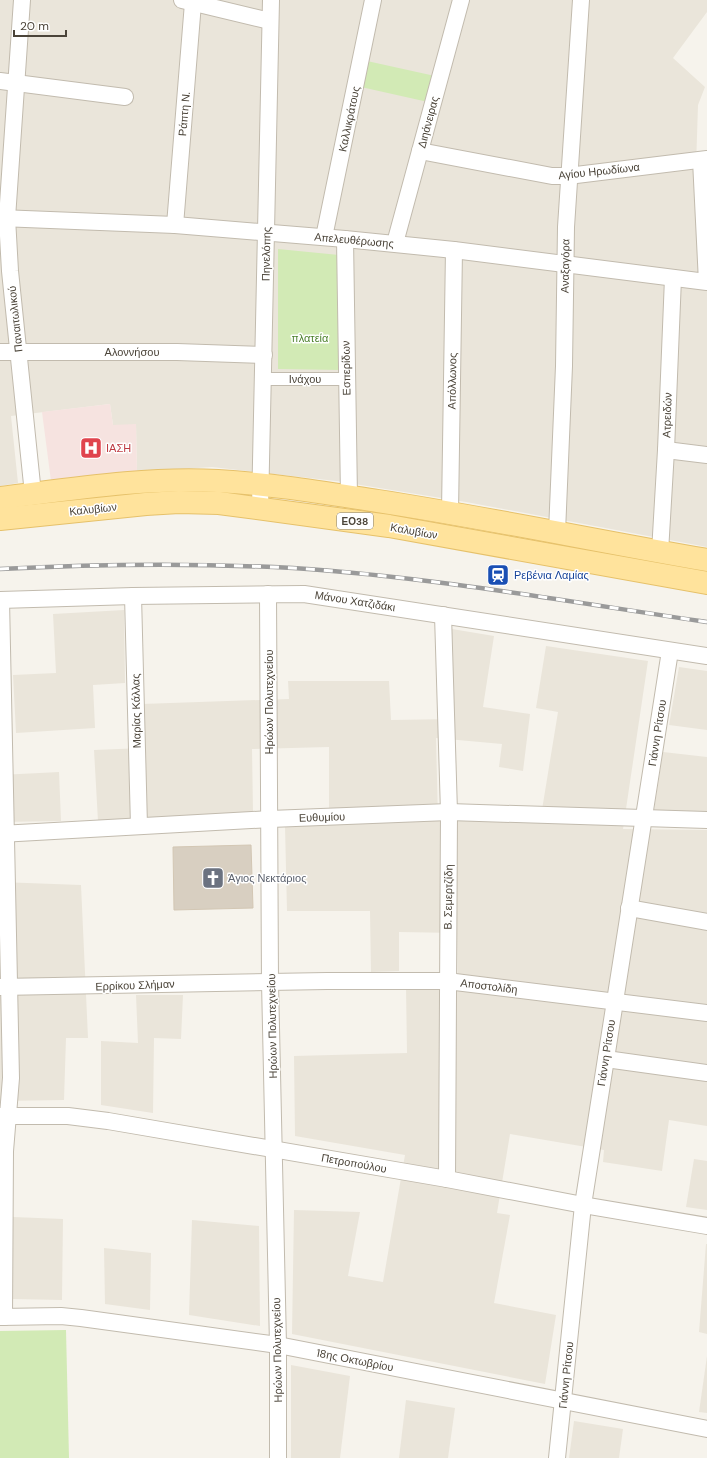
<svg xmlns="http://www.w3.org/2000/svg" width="707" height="1458" font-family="'DM Sans',sans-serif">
	<rect width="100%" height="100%" fill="#f6f3ec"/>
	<g fill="#eae5da">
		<polygon points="0,0 707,0 707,12 673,58 705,87 698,105 696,167 707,166 707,547 466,502 336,481 212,467 137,472 136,425 113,425 110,404 11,416 18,483 0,486"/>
		<polygon points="124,610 125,683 93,685 95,728 16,733 13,675 56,673 53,614"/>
		<polygon points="452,629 494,636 483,707 530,714 523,771 499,767 502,744 436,738 438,819 540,822 558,712 536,708 546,646 648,661 623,829 707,830 707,1126 669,1120 662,1171 603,1162 604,1150 510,1134 497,1213 510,1215 494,1303 556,1315 545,1384 292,1334 294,1210 360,1212 348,1276 383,1282 405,1155 295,1136 294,1056 407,1053 406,987 458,987 457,933 399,932 399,971 371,972 370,911 287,911 285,826 329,823 329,747 252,749 253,812 98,821 94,750 143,748 142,704 289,699 288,681 389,681 391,720 454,719"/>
		<polygon points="679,667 707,671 707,730 669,725"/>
		<polygon points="663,752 707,757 707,812 654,810"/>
		<polygon points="59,772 61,821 0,822 0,775"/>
		<polygon points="0,882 81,885 88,1038 66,1038 64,1100 0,1101"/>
		<polygon points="136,995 183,995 181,1039 154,1038 153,1113 101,1105 101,1041 138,1043"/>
		<polygon points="694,1159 707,1161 707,1210 686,1207"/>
		<polygon points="13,1217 63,1219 62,1300 13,1299"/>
		<polygon points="192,1220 259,1226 260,1326 189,1315"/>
		<polygon points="706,1244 707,1244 707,1334 699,1332"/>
		<polygon points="104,1248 151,1253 150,1310 105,1304"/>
		<polygon points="707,1356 707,1413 699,1412"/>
		<polygon points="291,1365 350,1376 340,1458 291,1458"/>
		<polygon points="406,1400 455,1408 448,1458 399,1458"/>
		<polygon points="574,1421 623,1429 619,1458 569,1458"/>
	</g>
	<polygon fill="#f6e3e0" points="110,404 113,425 136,424 137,472 51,481 42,412"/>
	<g fill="#d2eab5">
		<polygon points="367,61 435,76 428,102 361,87"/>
		<polygon points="278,249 339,255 342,370 278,369"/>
		<polygon points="66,1330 69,1458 0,1458 0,1331"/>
	</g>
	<polygon fill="#d8cfc1" stroke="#d3c7b4" points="251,845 253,908 174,910 173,847"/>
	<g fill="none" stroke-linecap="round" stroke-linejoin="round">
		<g stroke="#c2bbae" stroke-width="14">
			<polyline id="pedestrian" points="263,379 346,379"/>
		</g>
		<g stroke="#c2bbae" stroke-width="18">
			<g id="minor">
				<polyline points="22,0 7,218 10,271 33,494"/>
				<polyline points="182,0 270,21"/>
				<polyline points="0,81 125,97"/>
				<polyline points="420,151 552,176 568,176 707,159"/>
				<polyline points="0,218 175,225 345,239 454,250 707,282 701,160"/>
				<polyline points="175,225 193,3"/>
				<polyline points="324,237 373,0"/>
				<polyline points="345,239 349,497"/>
				<polyline points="395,243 461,0"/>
				<polyline points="0,352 177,352 264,355"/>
				<polyline points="666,450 707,455"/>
				<polyline points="260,508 271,0"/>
				<polyline points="450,512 454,250"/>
				<polyline points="557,532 564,366 566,227 581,0"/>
				<polyline points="660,552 666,450 673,278"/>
				<polyline points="268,594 270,982 278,1345 278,1458"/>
				<polyline points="133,596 139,826"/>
				<polyline points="0,600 133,596 304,594 707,656"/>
				<polyline points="1,600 11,1078 5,1151 4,1317"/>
				<polyline points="443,615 449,812 447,1179"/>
				<polyline points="0,834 270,819 449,812 707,820"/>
				<polyline points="629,908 707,922"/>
				<polyline points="0,987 327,981 447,981 707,1013"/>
				<polyline points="606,1059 707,1073"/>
				<polyline points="0,1116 68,1116 108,1121 447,1179 583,1205 707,1226"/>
				<polyline points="0,1317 61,1316 81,1318 278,1345 707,1429"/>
				<polyline points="557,1458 583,1205 670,651"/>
			</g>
		</g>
		<g stroke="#e6c16a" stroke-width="24">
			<g id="primary">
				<path d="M0 498C72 489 146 477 218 481 272 484 325 493 378 501 488 518 597 541 707 560"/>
				<polyline points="0,519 146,504 179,502 219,503 389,526 707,583"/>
			</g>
		</g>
		<use href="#pedestrian" stroke="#fff" stroke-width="12"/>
		<use href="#minor" stroke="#fff" stroke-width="16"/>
		<use href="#primary" stroke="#ffe39c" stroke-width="22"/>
		<g stroke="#9a9a9a" stroke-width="4.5">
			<path id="rail" d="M0 569C97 564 196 563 293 568 432 577 570 602 707 622"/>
		</g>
		<use href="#rail" stroke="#fff" stroke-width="3" stroke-dasharray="9" stroke-linecap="butt"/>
	</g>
	<defs>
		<g id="hospital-square" transform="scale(1.15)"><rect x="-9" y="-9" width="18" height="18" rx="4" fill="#e0444e" stroke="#fff"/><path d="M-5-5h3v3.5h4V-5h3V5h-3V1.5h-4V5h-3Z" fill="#fff"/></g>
		<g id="station-square" transform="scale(1.15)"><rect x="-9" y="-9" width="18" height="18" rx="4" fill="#1a4fb4" stroke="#fff"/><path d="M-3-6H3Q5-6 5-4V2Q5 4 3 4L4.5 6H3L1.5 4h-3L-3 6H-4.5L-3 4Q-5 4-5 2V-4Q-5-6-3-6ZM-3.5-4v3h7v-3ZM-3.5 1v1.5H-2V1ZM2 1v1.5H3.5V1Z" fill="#fff"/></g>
		<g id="church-square" transform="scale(1.15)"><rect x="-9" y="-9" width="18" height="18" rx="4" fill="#6b7280" stroke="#fff"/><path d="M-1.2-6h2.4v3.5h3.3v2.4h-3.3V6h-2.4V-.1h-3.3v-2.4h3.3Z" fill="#fff"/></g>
	</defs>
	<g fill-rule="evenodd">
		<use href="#hospital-square" x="91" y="448"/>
		<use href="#station-square" x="498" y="575"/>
		<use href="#church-square" x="213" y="878"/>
	</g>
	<g text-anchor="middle" stroke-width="3" stroke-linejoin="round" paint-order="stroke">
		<rect fill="#fff" stroke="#817c74" stroke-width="1" x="337" y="513" width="36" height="16" rx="3"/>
		<g font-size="10" font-weight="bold" fill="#4b4439">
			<text x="355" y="525">ΕΟ38</text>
		</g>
		<g font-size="11" fill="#4b4439" stroke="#fff">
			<text transform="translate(184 114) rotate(-85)" y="4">Ράπτη Ν.</text>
			<text transform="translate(349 119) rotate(-78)" y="4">Καλλικράτους</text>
			<text transform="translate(428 122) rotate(-75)" y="4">Διηάνειρας</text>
			<text transform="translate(599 171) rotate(-6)" y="4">Αγίου Ηρωδίωνα</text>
			<text transform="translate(354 240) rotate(5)" y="4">Απελευθέρωσης</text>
			<text transform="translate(266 254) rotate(-89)" y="4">Πηνελόπης</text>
			<text transform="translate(565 266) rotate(-89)" y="4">Αναξαγόρα</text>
			<text transform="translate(15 319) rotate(-96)" y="4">Παναιτωλικού</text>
			<text x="132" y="356">Αλοννήσου</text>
			<text transform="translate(346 368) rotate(-91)" y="4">Εσπερίδων</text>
			<text x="305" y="383">Ινάχου</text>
			<text transform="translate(452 381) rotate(-89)" y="4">Απόλλωνος</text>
			<text transform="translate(667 415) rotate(-88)" y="4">Ατρειδών</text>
			<text transform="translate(93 509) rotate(-6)" y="4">Καλυβίων</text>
			<text transform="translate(414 531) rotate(10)" y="4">Καλυβίων</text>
			<text transform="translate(355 601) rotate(9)" y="4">Μάνου Χατζιδάκι</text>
			<text transform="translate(269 702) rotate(-90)" y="4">Ηρώων Πολυτεχνείου</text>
			<text transform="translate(136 711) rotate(-91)" y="4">Μαρίας Κάλλας</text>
			<text transform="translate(657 733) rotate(-81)" y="4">Γιάννη Ρίτσου</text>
			<text transform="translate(322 817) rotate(-2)" y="4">Ευθυμίου</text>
			<text transform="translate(448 897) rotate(-89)" y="4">Β. Σεμερτζίδη</text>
			<text transform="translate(135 985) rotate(-2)" y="4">Ερρίκου Σλήμαν</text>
			<text transform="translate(489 986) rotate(7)" y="4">Αποστολίδη</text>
			<text transform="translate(272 1026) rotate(-91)" y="4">Ηρώων Πολυτεχνείου</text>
			<text transform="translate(606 1053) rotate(-81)" y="4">Γιάννη Ρίτσου</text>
			<text transform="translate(354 1163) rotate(10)" y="4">Πετροπούλου</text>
			<text transform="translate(277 1350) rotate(-91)" y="4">Ηρώων Πολυτεχνείου</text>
			<text transform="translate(355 1360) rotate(11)" y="4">18ης Οκτωβρίου</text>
			<text transform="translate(566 1375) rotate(-84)" y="4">Γιάννη Ρίτσου</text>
		</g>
		<g font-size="11" fill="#4a7f2a" stroke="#fff">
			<text x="310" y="342">πλατεία</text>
		</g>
		<g font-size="11" fill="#be3a42" stroke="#fff" text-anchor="start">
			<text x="106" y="452">ΙΑΣΗ</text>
		</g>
		<g font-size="11" fill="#164399" stroke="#fff" text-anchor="start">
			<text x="514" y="579">Ρεβένια Λαμίας</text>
		</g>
		<g font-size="11" fill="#5b616d" stroke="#fff" text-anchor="start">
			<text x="228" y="882">Άγιος Νεκτάριος</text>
		</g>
	</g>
	<path d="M14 30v6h52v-6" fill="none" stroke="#4b4439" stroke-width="2"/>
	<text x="20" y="30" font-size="12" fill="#4b4439" stroke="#ffffff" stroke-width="3" paint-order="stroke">20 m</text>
</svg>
